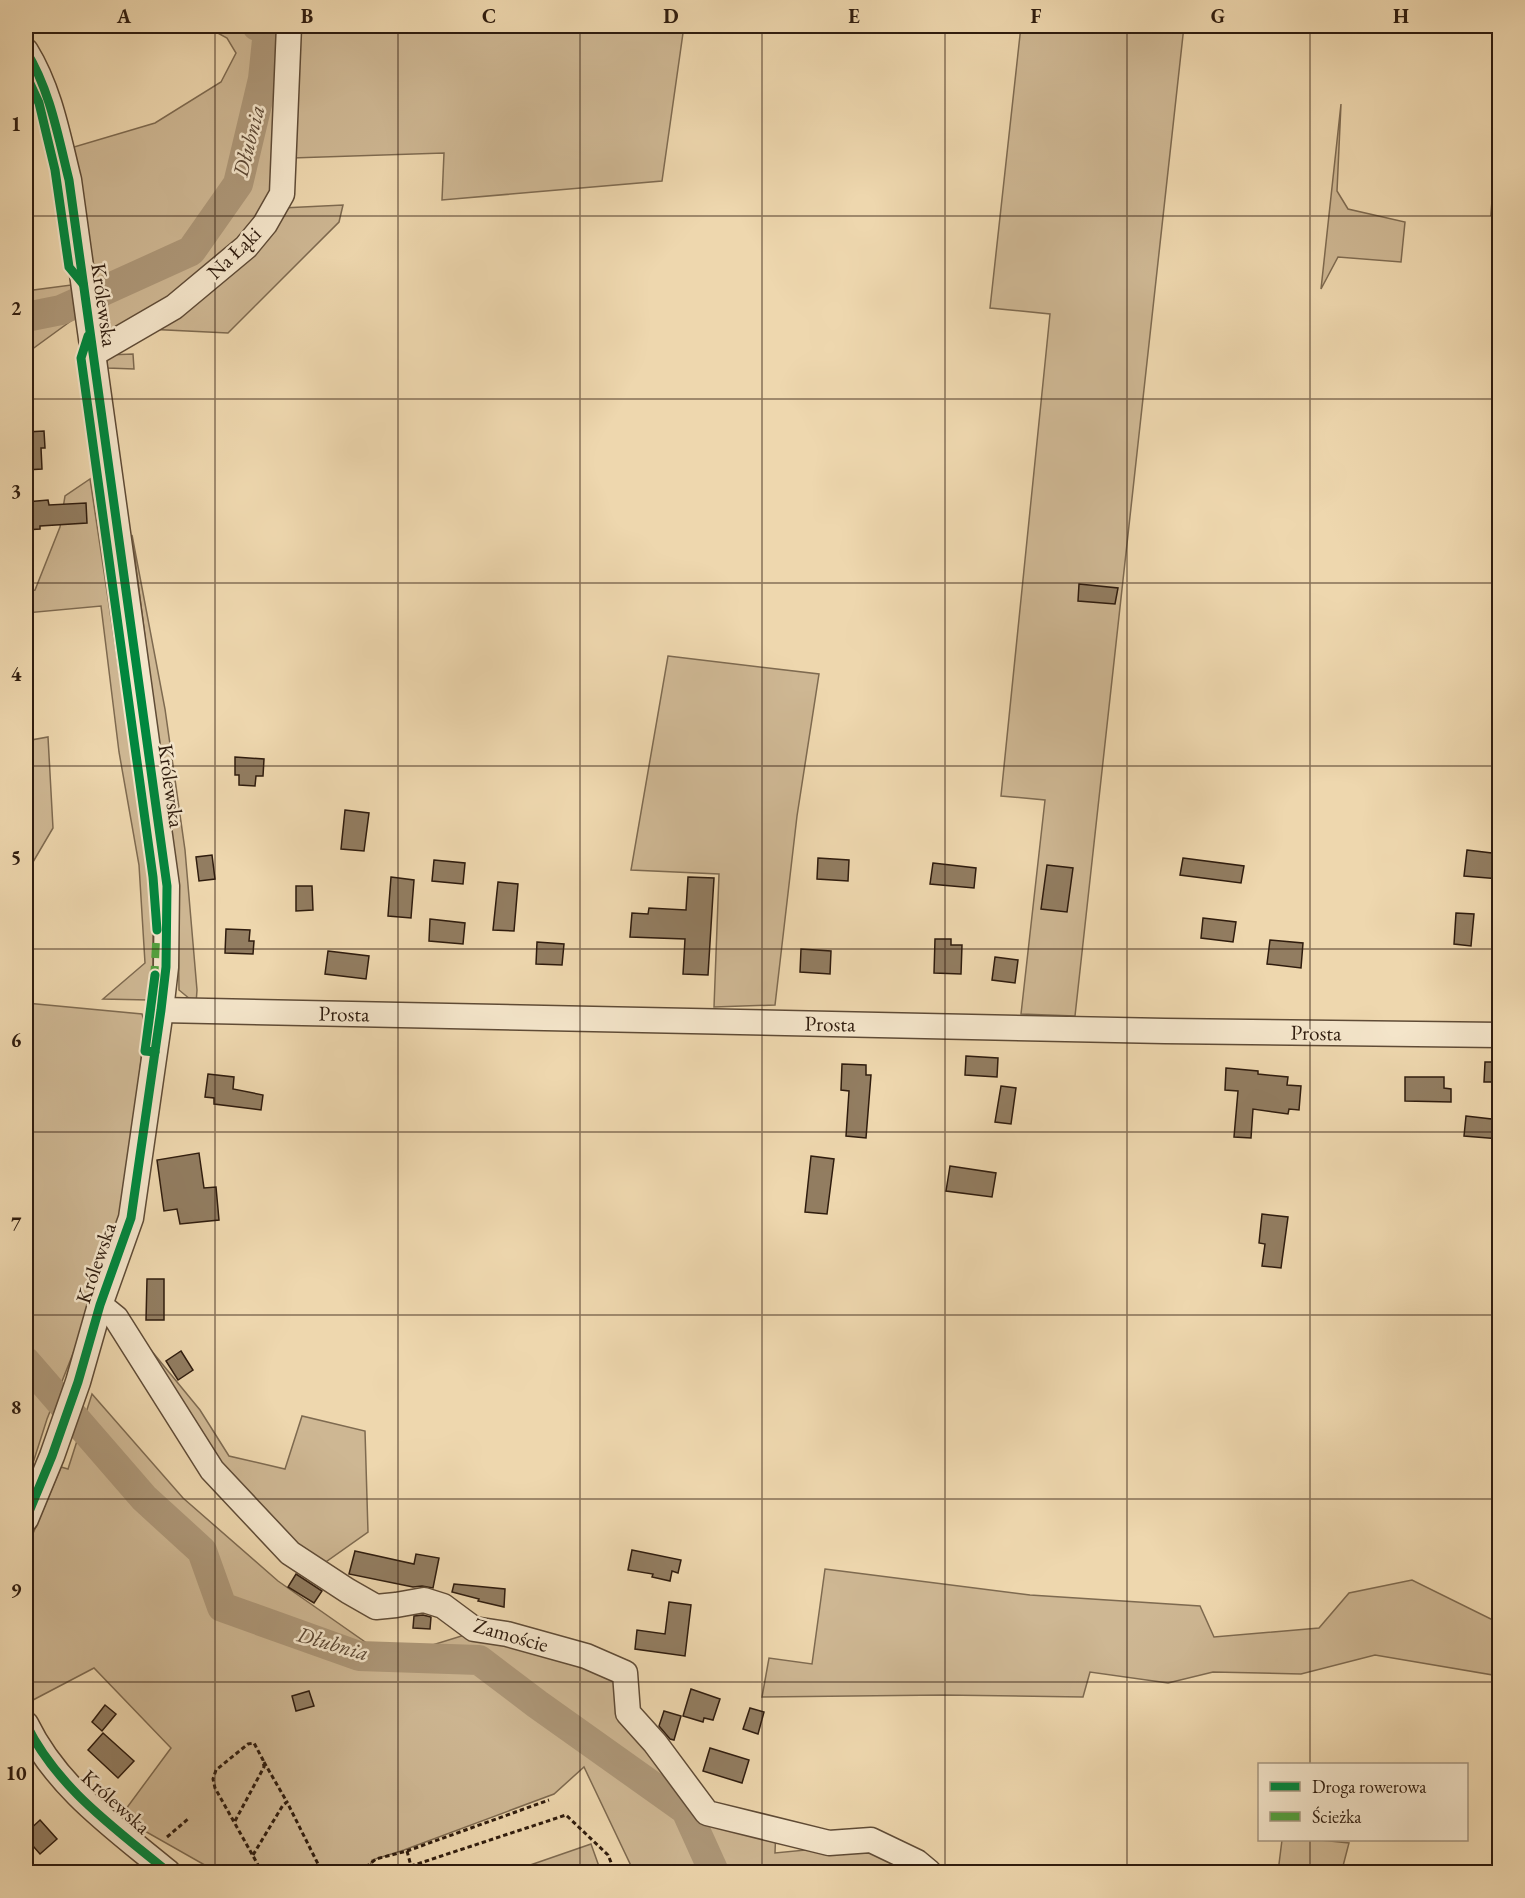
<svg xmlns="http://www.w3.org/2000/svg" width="1525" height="1898" font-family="'EB Garamond',serif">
	<rect width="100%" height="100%" fill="#eed7ae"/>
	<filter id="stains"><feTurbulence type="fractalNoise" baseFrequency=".00333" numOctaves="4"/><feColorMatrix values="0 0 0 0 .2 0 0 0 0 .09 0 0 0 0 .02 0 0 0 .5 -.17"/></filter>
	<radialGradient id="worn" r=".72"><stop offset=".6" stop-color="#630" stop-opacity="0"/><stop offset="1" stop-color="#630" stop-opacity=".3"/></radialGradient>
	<g fill="#ceb793" stroke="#7e6a50" stroke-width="1.5">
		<polygon points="205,26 283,26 272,208 209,266 136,320 104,339 85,229 74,147 155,123 221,82 236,53 227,38"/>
		<polygon points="297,26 684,26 662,181 442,200 444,153 292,158"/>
		<polygon points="1021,26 1184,26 1075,1016 1021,1014 1045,800 1001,796 1050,314 990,308"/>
		<polygon points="1499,95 1499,215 1491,215"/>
		<polygon points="1341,104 1337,191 1348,209 1405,222 1401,262 1338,257 1321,289"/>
		<polygon points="343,205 339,222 228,333 147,329 282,208"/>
		<polygon points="71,285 75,318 31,350 26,350 26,291"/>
		<polygon points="133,354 134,369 107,368 107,355"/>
		<polygon points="90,479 153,896 153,964 149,1000 103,999 145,963 139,865 119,752 101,606 26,613 26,592 35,590 60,527 65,496"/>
		<polygon points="132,535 165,709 185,850 197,990 196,1004 179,990 178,897"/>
		<polygon points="668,656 819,674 797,816 775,1005 714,1007 719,874 631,870"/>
		<polygon points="48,737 53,828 26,874 26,741"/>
		<polygon points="26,1003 142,1014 145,1024 129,1170 113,1253 47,1419 26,1485 26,1424 30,1408 26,1404"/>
		<polygon points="118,1310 200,1410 229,1456 285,1469 302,1416 365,1431 368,1532 320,1566 223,1473"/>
		<polygon points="92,1394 183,1498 278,1581 371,1646 426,1647 471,1633 581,1665 615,1680 690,1797 776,1827 775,1853 847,1846 902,1863 913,1872 634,1872 584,1767 554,1794 404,1850 372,1860 368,1872 217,1872 120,1817 171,1748 94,1668 33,1700 26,1663 26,1564 29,1543 61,1467 68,1469"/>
		<polygon points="825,1569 1030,1595 1200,1606 1214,1637 1319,1628 1349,1593 1412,1580 1499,1623 1499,1676 1375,1655 1301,1674 1213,1672 1168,1683 1090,1672 1083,1697 943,1695 762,1697 769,1658 812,1664"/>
		<polygon points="1282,1840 1320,1840 1349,1843 1343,1866 1352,1872 1278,1872"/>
		<polygon points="591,1844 601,1872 510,1872"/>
	</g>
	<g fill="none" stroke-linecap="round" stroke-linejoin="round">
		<g stroke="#ad9778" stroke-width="30">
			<polyline points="26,317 61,310 191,251 238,184 263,79 268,30 257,26"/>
			<polyline points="26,1362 144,1498 202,1551 222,1607 359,1656 479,1660 537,1704 686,1810 714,1872"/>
		</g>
	</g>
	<g fill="#927d61" stroke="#2f1c0e" stroke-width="1.5">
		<polygon points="44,431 45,448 41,448 42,469 26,470 26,432"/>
		<polygon points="48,500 49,505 86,503 87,523 40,526 40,529 26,530 26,502"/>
		<polygon points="1079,584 1118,588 1115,604 1078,601"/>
		<polygon points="235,757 264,759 263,776 256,776 255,786 239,785 239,775 235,775"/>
		<polygon points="345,810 369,813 364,851 341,849"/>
		<polygon points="1467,850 1500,854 1500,879 1464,876"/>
		<polygon points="212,855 215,879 199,881 196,857"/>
		<polygon points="818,858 849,860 848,881 817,879"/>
		<polygon points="1183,858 1244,866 1241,883 1180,875"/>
		<polygon points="434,860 465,863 463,884 432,881"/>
		<polygon points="933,863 976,868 974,888 930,884"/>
		<polygon points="1047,865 1073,868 1067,912 1041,909"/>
		<polygon points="391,877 414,880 411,918 388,916"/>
		<polygon points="688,877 714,878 708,975 683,974 685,939 630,937 632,913 648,914 649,908 686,910"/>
		<polygon points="498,882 518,884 514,931 493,930"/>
		<polygon points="296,886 312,886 313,910 296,911"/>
		<polygon points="1456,913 1474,914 1471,946 1454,944"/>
		<polygon points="1203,918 1236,922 1233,942 1201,938"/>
		<polygon points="430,919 465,923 463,944 429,941"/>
		<polygon points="226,929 250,930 249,941 254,941 253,954 225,953"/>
		<polygon points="935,939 951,939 951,945 962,945 961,974 934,973"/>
		<polygon points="1270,940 1303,943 1301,968 1267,964"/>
		<polygon points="537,942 564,944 562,965 536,964"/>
		<polygon points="801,949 831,951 830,974 800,972"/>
		<polygon points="328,951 369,956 366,979 325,974"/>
		<polygon points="995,957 1018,960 1015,983 992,980"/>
		<polygon points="966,1056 998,1058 997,1077 965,1075"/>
		<polygon points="1485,1062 1500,1062 1500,1082 1484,1082"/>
		<polygon points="842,1064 866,1065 866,1075 871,1075 866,1138 846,1136 849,1091 841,1090"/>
		<polygon points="1226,1068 1258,1071 1258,1074 1288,1077 1287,1085 1301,1086 1299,1110 1289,1109 1288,1114 1253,1109 1251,1138 1234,1137 1238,1091 1225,1090"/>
		<polygon points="208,1074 234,1077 233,1089 263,1095 261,1110 214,1104 214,1098 205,1097"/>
		<polygon points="1405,1077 1444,1077 1444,1088 1451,1089 1451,1102 1405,1101"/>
		<polygon points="1001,1086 1016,1088 1011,1124 995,1122"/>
		<polygon points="1466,1116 1500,1120 1500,1139 1464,1136"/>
		<polygon points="199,1153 204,1188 216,1187 219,1220 180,1224 177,1209 164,1211 157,1160"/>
		<polygon points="811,1156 834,1159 827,1214 805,1212"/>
		<polygon points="950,1166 996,1173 992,1197 946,1191"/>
		<polygon points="1262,1214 1288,1217 1281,1268 1262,1266 1265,1244 1259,1243"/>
		<polygon points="147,1279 164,1279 164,1320 146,1320"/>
		<polygon points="181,1351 193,1370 178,1380 166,1361"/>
		<polygon points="632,1550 681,1560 678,1573 672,1571 670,1581 652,1577 653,1574 628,1570"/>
		<polygon points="355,1551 414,1564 416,1554 439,1558 433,1588 422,1586 413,1587 349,1574"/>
		<polygon points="296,1574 322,1591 314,1603 288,1587"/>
		<polygon points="454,1584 505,1589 504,1607 478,1601 479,1599 452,1592"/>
		<polygon points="669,1602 691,1605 685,1656 635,1649 637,1630 665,1634"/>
		<polygon points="423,1615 431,1617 430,1629 413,1628 414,1616"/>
		<polygon points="691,1689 720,1699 713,1720 704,1718 703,1722 683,1716"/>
		<polygon points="309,1691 314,1706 296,1711 292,1696"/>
		<polygon points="105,1705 116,1714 102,1731 92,1722"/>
		<polygon points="750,1708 764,1712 758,1734 743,1729"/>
		<polygon points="664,1711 681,1716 674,1740 670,1739 659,1726"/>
		<polygon points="103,1733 134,1761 118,1778 88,1750"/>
		<polygon points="710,1748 749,1760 742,1783 703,1771"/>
		<polygon points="40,1820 57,1839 40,1854 26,1838 26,1833"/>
	</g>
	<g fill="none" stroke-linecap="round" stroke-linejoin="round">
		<g stroke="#5f4b36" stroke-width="27">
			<g id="minor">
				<path d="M26 51C50 90 58 136 69 180L167 886 166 967 161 1010 131 1218 100 1305 78 1382 52 1456 26 1519"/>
				<polyline points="93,354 174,307 246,247 265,224 282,194 289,26"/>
				<polyline points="161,1010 1165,1031 1500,1035"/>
				<polyline points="100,1305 116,1318 212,1470 290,1553 348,1591 376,1607 396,1605 424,1600 443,1606 474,1629 507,1634 586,1656 625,1673 628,1713 655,1743 707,1813 829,1843 871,1840 917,1862 929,1872"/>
				<path d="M26 1724C57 1788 115 1828 168 1872"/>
			</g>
		</g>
		<g stroke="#2f1c0e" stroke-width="3" stroke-dasharray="4.5 3" stroke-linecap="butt">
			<polyline points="264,1762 287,1802"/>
			<polyline points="235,1821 264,1767 263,1760 254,1743 248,1744 216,1770 213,1779 215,1788 262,1872"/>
			<polyline points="167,1837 188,1819"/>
			<polyline points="407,1851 411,1866 566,1815 608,1855 615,1872"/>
			<polyline points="253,1855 283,1805 287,1802 322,1872"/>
			<polyline points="360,1872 376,1859 407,1851 549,1800"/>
		</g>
		<use href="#minor" stroke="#f4e5ca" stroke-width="24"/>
		<polyline stroke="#52a13e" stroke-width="8" stroke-dasharray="15 8" stroke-linecap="butt" points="154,981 157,927"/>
		<g stroke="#f4e5ca" stroke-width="13">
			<g id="cycleway">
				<path d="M26 51C50 90 58 136 69 180L167 886 166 967 161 1010 131 1218 100 1305 78 1382 52 1456 26 1519"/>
				<polyline points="26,75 39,103 55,170 69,267 83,284"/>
				<polyline points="88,336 81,358 153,877 157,930"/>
				<polyline points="155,975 145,1051 155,1052"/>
				<path d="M26 1724C57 1788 115 1828 168 1872"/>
			</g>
		</g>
		<use href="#cycleway" stroke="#00873e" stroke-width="9"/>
	</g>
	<path fill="none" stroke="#2f1c0e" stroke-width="1.5" stroke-opacity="0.55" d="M215 26V1872M398 26V1872M580 26V1872M762 26V1872M945 26V1872M1127 26V1872M1310 26V1764M26 216H1500M26 399H1500M26 583H1500M26 766H1500M26 949H1500M26 1132H1500M26 1315H1500M26 1499H1500M26 1682H1500M1310 1840V1872"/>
	<g text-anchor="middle" stroke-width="5" stroke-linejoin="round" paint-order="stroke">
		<g font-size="21" fill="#2f1c0e" stroke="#f4e5ca">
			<text transform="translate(234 253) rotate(-44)" y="7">Na Łąki</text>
			<text transform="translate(104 305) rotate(82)" y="7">Królewska</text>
			<text transform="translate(171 786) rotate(82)" y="7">Królewska</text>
			<text transform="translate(344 1014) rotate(1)" y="7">Prosta</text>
			<text transform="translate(830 1024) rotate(1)" y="7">Prosta</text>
			<text transform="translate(1316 1033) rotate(1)" y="7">Prosta</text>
			<text transform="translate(96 1263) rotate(-71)" y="7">Królewska</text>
			<text transform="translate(511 1635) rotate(16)" y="7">Zamoście</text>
			<text transform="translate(116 1802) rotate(42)" y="7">Królewska</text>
		</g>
		<g font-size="22" font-style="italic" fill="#5b4733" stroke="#f4e5ca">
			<text transform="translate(248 141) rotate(-76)" y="8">Dłubnia</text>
			<text transform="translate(333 1643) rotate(16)" y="8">Dłubnia</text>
		</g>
	</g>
	<rect width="1525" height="1898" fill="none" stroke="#eed7ae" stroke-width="66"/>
	<rect x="1258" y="1763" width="210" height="78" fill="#f4e5ca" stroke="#a5957f" stroke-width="1.5"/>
	<rect x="1270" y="1782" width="30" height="9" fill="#00873e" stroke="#a5957f" stroke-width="1.5"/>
	<text x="1312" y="1793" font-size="18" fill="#2f1c0e">Droga rowerowa</text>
	<rect x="1270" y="1812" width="30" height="9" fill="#52a13e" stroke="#a5957f" stroke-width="1.5"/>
	<text x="1312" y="1823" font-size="18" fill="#2f1c0e">Ścieżka</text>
	<rect x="33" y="33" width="1459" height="1832" fill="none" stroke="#2f1c0e" stroke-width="2"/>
	<g font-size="20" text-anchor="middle" font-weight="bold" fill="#2f1c0e">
		<text x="124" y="23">A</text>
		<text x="307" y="23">B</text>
		<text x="489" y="23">C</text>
		<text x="671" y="23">D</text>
		<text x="854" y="23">E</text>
		<text x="1036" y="23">F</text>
		<text x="1218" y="23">G</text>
		<text x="1401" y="23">H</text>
		<text x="16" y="131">1</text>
		<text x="16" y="315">2</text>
		<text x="16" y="498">3</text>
		<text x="16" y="681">4</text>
		<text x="16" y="864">5</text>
		<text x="16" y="1047">6</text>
		<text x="16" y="1231">7</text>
		<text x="16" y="1414">8</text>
		<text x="16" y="1597">9</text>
		<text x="16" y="1780">10</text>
	</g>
	<rect width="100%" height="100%" filter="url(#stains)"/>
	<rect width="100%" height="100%" fill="url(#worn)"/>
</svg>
